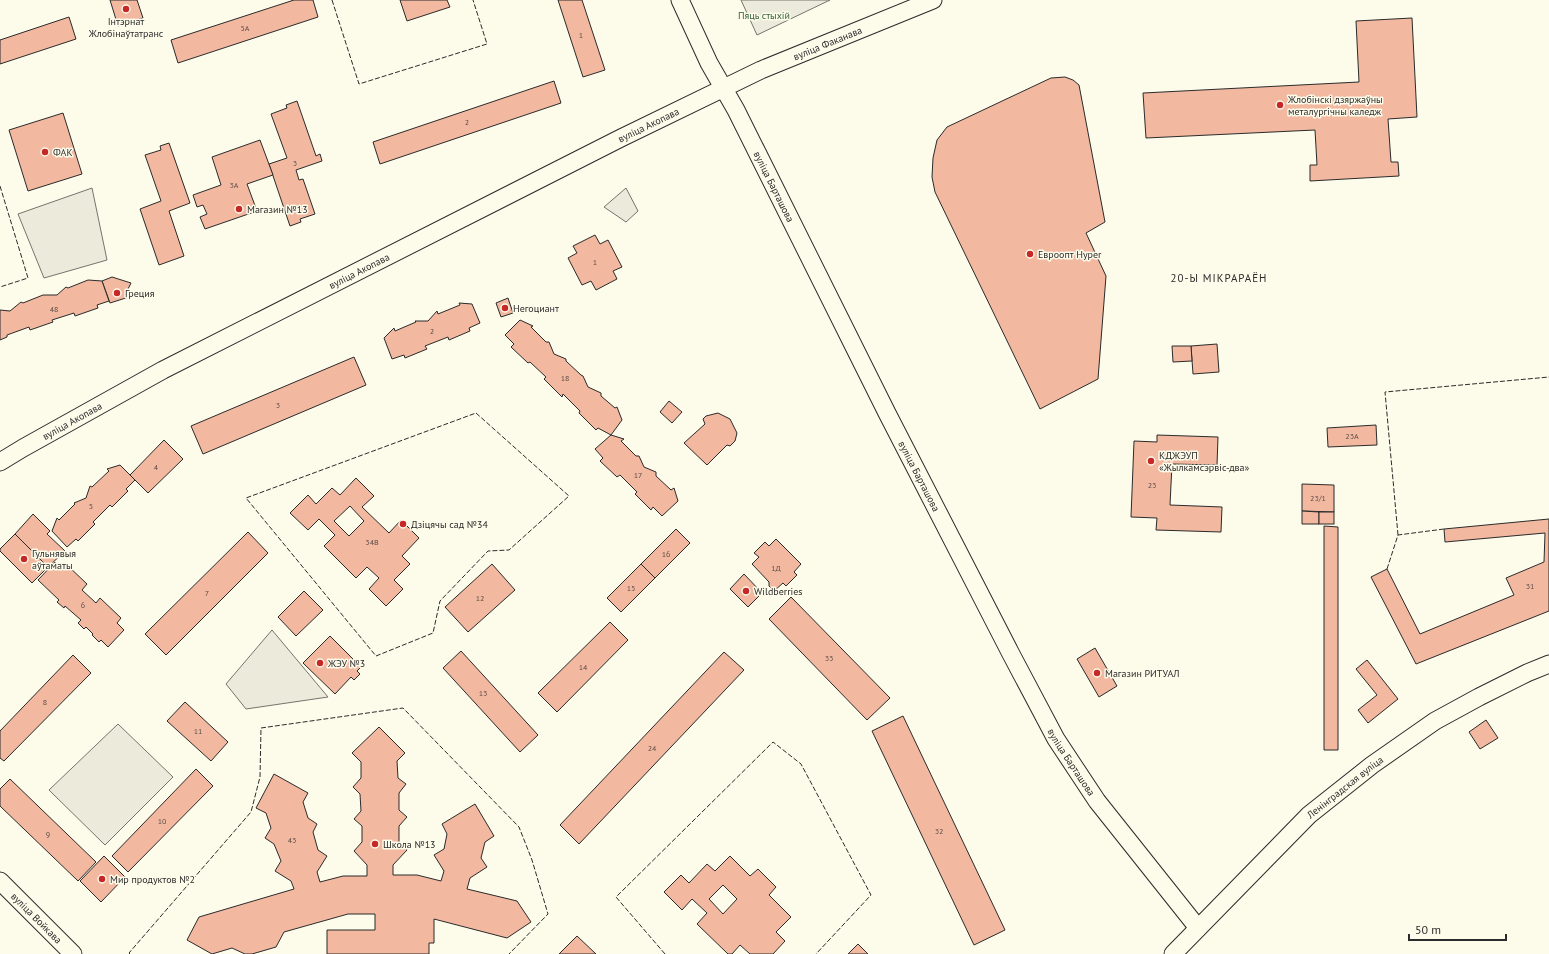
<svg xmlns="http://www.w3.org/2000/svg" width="1549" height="954" font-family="'PT Sans',sans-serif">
	<rect width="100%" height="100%" fill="#fdfbea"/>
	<g fill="#ecebdb" stroke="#74746e">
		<polygon points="741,0 830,0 757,35"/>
		<polygon points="92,188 107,260 44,278 18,214"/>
		<polygon points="626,188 638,211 626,222 604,207"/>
		<polygon points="272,630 328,697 246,709 226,684"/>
		<polygon points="118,724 173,777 105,845 49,790"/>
	</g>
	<g fill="#f2b8a0" stroke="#2b2b2b" fill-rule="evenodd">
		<polygon points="110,0 137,0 143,18 118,26"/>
		<polygon points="294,0 313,0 318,17 178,63 171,40"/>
		<polygon points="400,0 447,0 450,7 407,21"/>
		<polygon points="558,0 582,0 605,70 583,77"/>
		<polygon points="69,17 76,39 0,64 0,40"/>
		<polygon points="1412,18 1417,117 1388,119 1391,162 1398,162 1399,176 1310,181 1310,165 1317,165 1315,130 1146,138 1143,93 1359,82 1356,21"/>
		<polygon points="1065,77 1073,80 1079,85 1105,222 1086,233 1106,276 1098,379 1040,409 935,192 932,177 933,158 937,140 947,127 1051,78"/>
		<polygon points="554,81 561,103 380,164 373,142"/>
		<polygon points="297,101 316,156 320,154 322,161 296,170 299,180 303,179 315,214 300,219 301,222 290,226 269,164 287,158 271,114 287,108 286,105"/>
		<polygon points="63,113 82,174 28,191 9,130"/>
		<polygon points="260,140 273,175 247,184 257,211 205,229 200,217 207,214 203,205 197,207 193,195 221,185 212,157"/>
		<polygon points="169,143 190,203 169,211 184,256 159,265 140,209 161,201 145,155 161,150 160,146"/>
		<polygon points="595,235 600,244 608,240 622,267 613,271 617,279 596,290 591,281 582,285 568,258 577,253 573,246"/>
		<polygon points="112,277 131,283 128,289 129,297 110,303 102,281"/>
		<polygon points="88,280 102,281 109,301 97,305 98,308 75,316 74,313 52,320 53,322 30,330 29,327 7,335 7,337 0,340 0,310 10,311 21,302 23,303 43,295 57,295 66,287 68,288"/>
		<polygon points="508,298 513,313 501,317 496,303"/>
		<polygon points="459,303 472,304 480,323 469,328 470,331 449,340 448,337 425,346 427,349 405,358 404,355 392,359 384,338 394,328 395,331 416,322 415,321 428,321 437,311 438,314 460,305"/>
		<polygon points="520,320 533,326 531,327 546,342 549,342 554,354 566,359 566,361 581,375 583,376 588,387 601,393 601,396 615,408 617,407 622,420 611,435 598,428 596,430 579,413 580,411 563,394 562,397 544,379 546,377 530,362 528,363 511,347 514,344 505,335"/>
		<polygon points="1217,344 1219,372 1193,374 1191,346"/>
		<polygon points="1172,346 1191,346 1192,361 1173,362"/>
		<polygon points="354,357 366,385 203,454 191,426"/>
		<polygon points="669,401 682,412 672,423 660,412"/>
		<polygon points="718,413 730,419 737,433 735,441 730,446 727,445 707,465 684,443 705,424 703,419 706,416"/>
		<polygon points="1376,425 1377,445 1328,447 1327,428"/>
		<polygon points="611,435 624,439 621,441 636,456 639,456 644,467 656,472 656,476 671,490 674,488 678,501 662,516 653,507 651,510 635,494 637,492 620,475 617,477 600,461 603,458 595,449"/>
		<polygon points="1157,435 1218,437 1217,465 1172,464 1170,505 1222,507 1221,532 1156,530 1157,518 1131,517 1134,441 1157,442"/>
		<polygon points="164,440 183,459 148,493 130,475"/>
		<polygon points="120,465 135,480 126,489 128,491 112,507 110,505 93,522 95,524 78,541 76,539 67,547 52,531 57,518 59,520 75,504 74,503 86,498 90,486 92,487 109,471 107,469"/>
		<path d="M356 478 374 496 362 507 389 533 401 520 419 538 402 556 410 564 394 580 403 589 386 606 369 589 379 578 367 567 356 578 324 546 335 535 319 519 308 530 290 513 308 495 316 504 332 488 340 495ZM350 506 364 521 349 536 334 521Z"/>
		<polygon points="1302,484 1334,485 1334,512 1302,511"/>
		<polygon points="1302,511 1319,512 1319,524 1302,524"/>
		<rect x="1319" y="512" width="15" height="12"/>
		<polygon points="33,514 50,531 47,534 65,551 48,567 15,534"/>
		<polygon points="1549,519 1549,611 1416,664 1371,577 1387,569 1420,634 1514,595 1506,578 1544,562 1545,533 1445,542 1444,529"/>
		<polygon points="1324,526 1338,527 1338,750 1324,750"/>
		<polygon points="676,529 690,543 655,578 641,564"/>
		<polygon points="248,532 268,553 166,655 145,634"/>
		<polygon points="15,534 48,567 32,583 0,551 0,549"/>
		<polygon points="776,539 801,564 794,572 797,575 786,586 783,583 774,591 769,586 769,582 752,564 759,557 754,553 765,542 769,546"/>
		<polygon points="55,562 63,570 67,565 87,584 82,590 96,603 100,598 121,618 117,623 124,630 108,647 101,640 99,642 92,635 93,634 86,627 84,629 78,623 81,620 65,606 64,608 57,602 59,600 38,580"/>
		<polygon points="492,564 515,590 468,632 445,607"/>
		<polygon points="641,564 655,578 621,612 607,598"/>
		<polygon points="744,574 762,593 748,607 730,589"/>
		<polygon points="304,591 323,610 296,636 278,617"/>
		<polygon points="791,597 890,698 867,720 769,619"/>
		<polygon points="610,622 628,640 557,712 538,693"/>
		<polygon points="330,636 361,667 357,671 360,674 354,680 351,677 335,694 303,663"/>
		<polygon points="1095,648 1117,686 1099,697 1077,659"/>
		<polygon points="461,651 538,735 520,752 443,668"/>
		<polygon points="724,652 744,670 579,844 560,825"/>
		<polygon points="73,655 91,673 4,761 0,758 0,731"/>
		<polygon points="1367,660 1398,699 1368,723 1358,710 1377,695 1356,669"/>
		<polygon points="185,702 228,742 211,761 167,721"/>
		<polygon points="903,716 1005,930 974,945 872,731"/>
		<polygon points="1486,720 1498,738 1480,749 1469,732"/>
		<polygon points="379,727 405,753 397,761 398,778 406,784 399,793 399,810 407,817 399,826 399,842 407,850 393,865 393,875 417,875 441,881 444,871 434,855 444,849 447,834 442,824 475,804 494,836 485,842 481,858 487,867 470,878 467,889 517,901 531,922 507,938 434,919 434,943 429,943 429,954 327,954 327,930 375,930 375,914 348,914 284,932 276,947 252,954 245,954 232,948 212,954 187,940 199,917 294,889 291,881 275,871 281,861 274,844 265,838 271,828 266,813 256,808 274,774 308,793 303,802 308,818 317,824 313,832 318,850 327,856 317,872 320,882 343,876 367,876 367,865 354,851 362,842 362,826 354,819 361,811 360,794 353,787 361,778 361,762 352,753"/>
		<polygon points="196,769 213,786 128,872 112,856"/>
		<polygon points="10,779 96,862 78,881 0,806 0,789"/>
		<polygon points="104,856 125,877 101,902 80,881"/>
		<path d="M730 856 750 876 758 869 776 887 769 895 791 917 776 932 785 941 773 954H750L740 945 732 954H728L697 924 707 913 692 899 682 910 664 892 681 875 689 883 707 864 715 871ZM723 885 737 899 723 914 709 899Z"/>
		<polygon points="577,936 596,954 559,954"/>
		<polygon points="858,944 868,954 848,954"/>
	</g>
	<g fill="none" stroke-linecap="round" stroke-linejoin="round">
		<g stroke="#2b2b2b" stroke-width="19">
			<g id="secondary">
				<path id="s1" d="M680 0 709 63 736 110 887 413 1011 654 1056 739 1097 801 1198 928"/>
				<path id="s2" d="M0 462 23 448 163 370 621 138 761 70 933 0"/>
				<path id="s3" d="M0 881 73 954"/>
				<path id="s4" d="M1173 954 1309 815 1372 765 1435 721 1479 697 1527 673 1549 664"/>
			</g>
		</g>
		<use href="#secondary" stroke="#fdfbea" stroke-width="17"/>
		<g stroke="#2b2b2b" stroke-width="1" stroke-dasharray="5 2" stroke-linecap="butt">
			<polyline points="332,0 359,84 487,44 473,0"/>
			<polyline points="0,186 28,278 0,287"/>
			<polygon points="476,413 569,496 509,550 488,551 440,601 433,633 376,656 246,498"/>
			<polyline points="1398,535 1385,392 1549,377"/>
			<polyline points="1387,569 1398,535 1444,529"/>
			<polyline points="130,954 129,953 251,812 260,777 261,728 403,708 519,827 532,860 548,914 509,954"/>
			<polyline points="665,954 616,897 773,742 801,764 871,895 816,954"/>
		</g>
	</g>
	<g fill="#c62828" stroke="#fdfbea" stroke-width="1.5">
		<circle cx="126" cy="9" r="4"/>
		<circle cx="1280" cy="105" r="4"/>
		<circle cx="45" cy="152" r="4"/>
		<circle cx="239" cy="209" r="4"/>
		<circle cx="1030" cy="254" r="4"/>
		<circle cx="117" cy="293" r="4"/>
		<circle cx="505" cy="308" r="4"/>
		<circle cx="1151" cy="461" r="4"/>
		<circle cx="403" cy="524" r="4"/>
		<circle cx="24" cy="559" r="4"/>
		<circle cx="746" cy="591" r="4"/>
		<circle cx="320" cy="663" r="4"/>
		<circle cx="1097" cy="673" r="4"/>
		<circle cx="375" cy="844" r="4"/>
		<circle cx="102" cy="879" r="4"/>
	</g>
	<g text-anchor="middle" stroke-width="3" stroke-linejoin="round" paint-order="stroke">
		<g font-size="8" fill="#5d4e48">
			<text x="245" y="31">5А</text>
			<text x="581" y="38">1</text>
			<text x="467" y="125">2</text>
			<text x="295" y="166">3</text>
			<text x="234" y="188">3А</text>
			<text x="595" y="265">1</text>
			<text x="54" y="312">48</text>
			<text x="432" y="334">2</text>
			<text x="565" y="381">18</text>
			<text x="278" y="408">3</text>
			<text x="1352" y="439">23А</text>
			<text x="156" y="470">4</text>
			<text x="638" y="478">17</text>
			<text x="1152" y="488">23</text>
			<text x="1318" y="501">23/1</text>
			<text x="91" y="509">5</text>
			<text x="372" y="545">34В</text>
			<text x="666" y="557">16</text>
			<text x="776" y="571">1Д</text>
			<text x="1530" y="589">31</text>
			<text x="631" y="591">15</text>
			<text x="207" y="596">7</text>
			<text x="480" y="601">12</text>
			<text x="83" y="608">6</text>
			<text x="829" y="661">33</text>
			<text x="583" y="670">14</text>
			<text x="483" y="696">13</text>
			<text x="45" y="705">8</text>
			<text x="198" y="734">11</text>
			<text x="652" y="751">24</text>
			<text x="162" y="824">10</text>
			<text x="939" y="834">32</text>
			<text x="48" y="837">9</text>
			<text x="292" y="843">43</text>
		</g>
		<g font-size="10" fill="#34623c" stroke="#fdfbea">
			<text x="764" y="19">Пяць стыхій</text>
		</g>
		<g font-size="10" fill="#2b2b2b" stroke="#fdfbea" text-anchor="start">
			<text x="126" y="25" text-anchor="middle">Інтэрнат<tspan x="126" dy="12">Жлобінаўтатранс</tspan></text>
			<text x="1288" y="103">Жлобінскі дзяржаўны<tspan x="1288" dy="12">металургічны каледж</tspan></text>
			<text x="53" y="156">ФАК</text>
			<text x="247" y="213">Магазин №13</text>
			<text x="1038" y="258">Евроопт Hyper</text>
			<text x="125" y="297">Греция</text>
			<text x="513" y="312">Негоциант</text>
			<text x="1159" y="459">КДЖЭУП<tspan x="1159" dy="12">«Жылкамсэрвіс-два»</tspan></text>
			<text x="411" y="528">Дзіцячы сад №34</text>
			<text x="32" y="557">Гульнявыя<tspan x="32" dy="12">аўтаматы</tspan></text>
			<text x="754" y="595">Wildberries</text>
			<text x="328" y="667">ЖЭУ №3</text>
			<text x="1105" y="677">Магазин РИТУАЛ</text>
			<text x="383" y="848">Школа №13</text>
			<text x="110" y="883">Мир продуктов №2</text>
		</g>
		<g font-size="10" fill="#2b2b2b" stroke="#fdfbea">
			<text dy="4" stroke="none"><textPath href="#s2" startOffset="928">вуліца Факанава</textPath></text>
			<text dy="4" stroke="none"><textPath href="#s2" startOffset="731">вуліца Акопава</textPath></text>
			<text dy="4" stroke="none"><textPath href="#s1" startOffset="209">вуліца Барташова</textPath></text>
			<text dy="4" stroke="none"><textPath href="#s2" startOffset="407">вуліца Акопава</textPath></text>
			<text dy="4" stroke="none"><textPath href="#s2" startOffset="83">вуліца Акопава</textPath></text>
			<text dy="4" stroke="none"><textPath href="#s1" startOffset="533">вуліца Барташова</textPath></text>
			<text dy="4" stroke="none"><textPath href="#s1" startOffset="857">вуліца Барташова</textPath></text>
			<text dy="4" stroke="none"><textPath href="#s4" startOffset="240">Ленінградская вуліца</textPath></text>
			<text dy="4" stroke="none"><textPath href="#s3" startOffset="52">вуліца Войкава</textPath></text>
		</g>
		<g font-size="11" letter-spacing="1" fill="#2b2b2b" stroke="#fdfbea">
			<text x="1219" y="282">20-Ы МІКРАРАЁН</text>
		</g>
	</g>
	<path d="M1409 934v6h97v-6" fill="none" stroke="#2b2b2b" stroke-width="2"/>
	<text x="1415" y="934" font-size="12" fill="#2b2b2b" stroke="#fdfbea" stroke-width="3" paint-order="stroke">50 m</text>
</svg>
